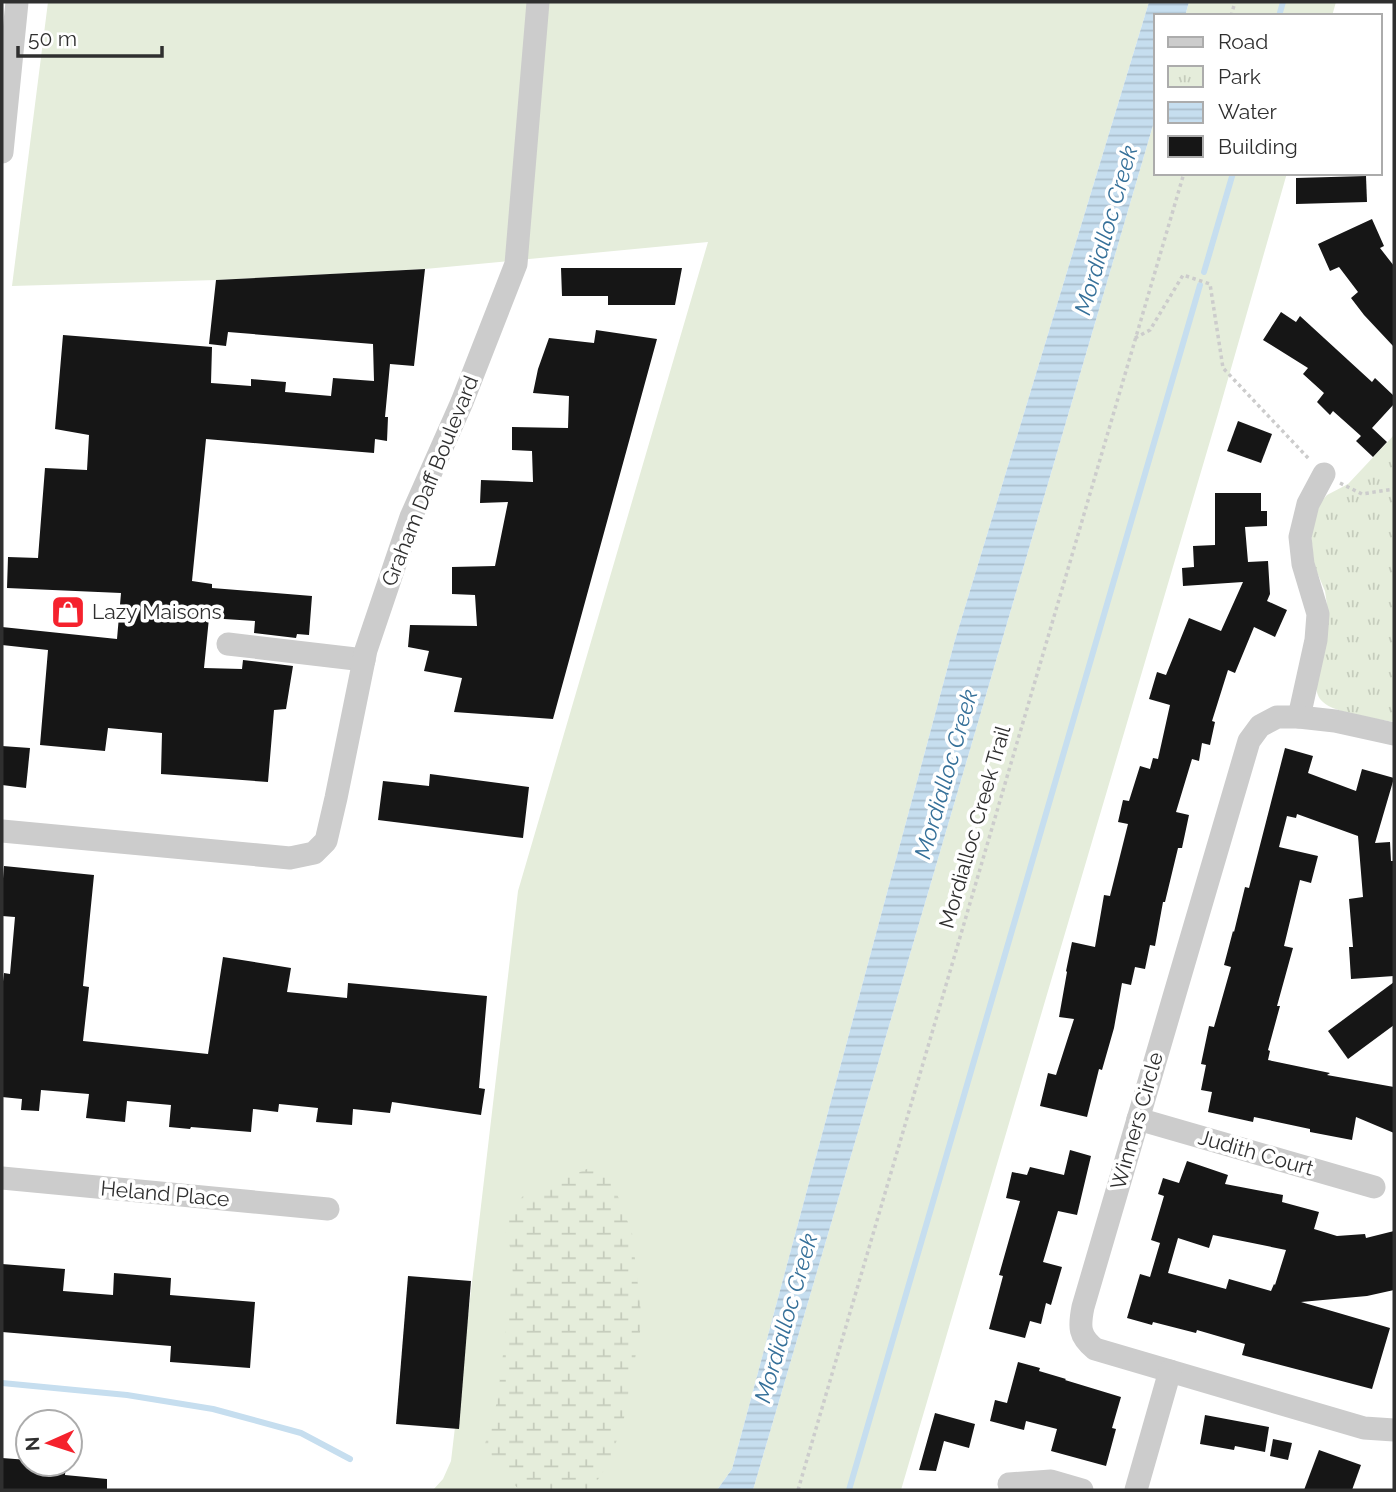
<svg xmlns="http://www.w3.org/2000/svg" width="1396" height="1492" font-family="Raleway,sans-serif">
	<defs>
		<pattern id="wetland-marsh" width="20" height="14" patternUnits="userSpaceOnUse" patternTransform="scale(1.75)"><rect width="20" height="14" fill="#e5eddb"/><path d="M1 5h8M5 5V1M11 12h8M15 12V8" fill="none" stroke="#c5ccbc"/></pattern>
		<pattern id="park-tufts" width="24" height="20" patternUnits="userSpaceOnUse" patternTransform="scale(1.75)"><rect width="24" height="20" fill="#e5eddb"/><path d="M3 7l-1-3M5 7V3M7 7l1-3M15 17l-1-3M17 17v-4M19 17l1-3" fill="none" stroke="#c5ccbc"/></pattern>
		<pattern id="water-rules" width="6" height="5" patternUnits="userSpaceOnUse" patternTransform="scale(1.75)"><rect width="6" height="5" fill="#c6deef"/><path d="M0 2.5h6" fill="none" stroke="#aabfcd"/></pattern>
	</defs>
	<rect width="100%" height="100%" fill="#fff"/>
	<g fill="#e5eddb">
		<polygon points="48,2 1149,2 955,640 732,1469 717,1490 433,1490 443,1479 451,1461 518,891 708,242 425,269 216,280 12,286"/>
		<polygon points="1189,2 1336,2 1332,16 1185,16"/>
		<polygon points="1156,115 1156,173 1287,173 1218,414 901,1490 753,1490"/>
	</g>
	<polygon fill="url(#wetland-marsh)" points="594,1166 609,1173 632,1233 642,1321 624,1418 610,1461 591,1490 520,1490 501,1473 485,1444 497,1402 513,1275 511,1251 502,1219 523,1196"/>
	<path fill="url(#park-tufts)" d="M1394 435V722C1378 719 1334 713 1323 702 1317 697 1316 690 1316 682L1327 605 1325 591 1314 565 1311 533 1319 504 1327 495 1348 484Z"/>
	<polygon fill="url(#water-rules)" points="1149,2 1189,2 1185,16 1156,16 1156,115 753,1490 717,1490 732,1469 955,640"/>
	<g fill="none" stroke-linecap="round" stroke-linejoin="round">
		<g stroke="#c6deef" stroke-width="6">
			<polyline points="1279,16 1283,2"/>
			<polyline points="1204,272 1233,173"/>
			<polyline points="2,1383 127,1395 213,1409 301,1433 350,1459"/>
			<polyline points="849,1490 1200,285"/>
		</g>
	</g>
	<g fill="#161616" fill-rule="evenodd">
		<polygon points="1366,176 1367,202 1296,204 1296,178"/>
		<polygon points="1372,219 1384,246 1380,248 1394,266 1394,347 1364,315 1351,298 1358,292 1339,267 1330,271 1318,244"/>
		<polygon points="561,268 682,268 675,305 608,305 608,296 562,296"/>
		<polygon points="425,269 414,366 390,364 385,417 388,417 387,441 375,439 374,453 206,439 192,581 212,584 212,588 312,596 309,635 297,634 296,638 254,633 255,621 209,618 204,668 242,669 243,660 293,666 286,709 274,710 268,782 161,774 162,733 108,728 105,751 40,745 48,650 2,645 2,627 117,639 121,593 7,588 8,557 38,558 45,468 87,470 89,435 55,429 63,335 212,347 211,383 251,386 251,379 286,382 285,392 331,396 333,378 374,381 373,344 228,332 226,346 209,344 216,280"/>
		<polygon points="1281,312 1296,322 1300,316 1372,382 1375,378 1394,396 1394,404 1372,428 1387,442 1373,457 1356,441 1361,436 1333,411 1330,415 1317,402 1324,393 1303,374 1308,368 1263,340"/>
		<polygon points="596,330 657,339 553,719 454,712 462,678 424,671 429,651 408,647 410,625 477,626 475,595 452,594 452,567 495,566 508,502 480,503 481,480 533,482 532,451 512,450 512,427 568,428 569,396 533,393 538,369 549,338 594,343"/>
		<polygon points="1238,421 1272,434 1261,463 1227,451"/>
		<polygon points="1215,493 1261,493 1261,511 1267,511 1267,526 1245,527 1248,562 1268,561 1270,594 1267,601 1287,610 1275,637 1254,627 1235,673 1228,670 1212,721 1215,722 1210,745 1202,743 1199,761 1192,759 1176,812 1189,815 1182,848 1178,848 1165,902 1163,902 1155,946 1150,945 1145,969 1135,967 1131,985 1122,983 1114,1028 1102,1070 1099,1069 1087,1117 1040,1106 1048,1073 1056,1075 1074,1019 1059,1017 1067,972 1066,971 1072,942 1095,947 1104,895 1110,896 1128,824 1118,822 1123,800 1129,801 1140,766 1150,769 1153,758 1158,759 1170,705 1149,699 1157,672 1166,675 1189,618 1221,631 1243,582 1183,586 1182,568 1194,567 1193,546 1215,545"/>
		<polygon points="2,746 30,748 26,788 2,785"/>
		<polygon points="1285,748 1313,756 1308,773 1356,791 1362,769 1394,778 1375,843 1390,842 1391,861 1394,861 1394,976 1351,979 1349,947 1353,947 1349,899 1363,897 1358,836 1297,814 1296,818 1287,816 1279,847 1318,856 1311,883 1300,880 1284,946 1293,948 1277,1006 1280,1006 1268,1050 1270,1051 1268,1060 1330,1073 1327,1075 1394,1087 1394,1133 1356,1117 1352,1140 1310,1132 1310,1129 1254,1117 1253,1122 1208,1112 1212,1092 1201,1090 1206,1065 1201,1064 1209,1026 1214,1027 1231,967 1224,965 1233,931 1234,932 1245,887 1249,888"/>
		<polygon points="430,774 529,787 523,838 378,820 383,781 429,786"/>
		<polygon points="4,866 94,875 83,986 89,987 83,1041 208,1054 223,957 291,968 287,992 347,998 348,983 487,996 479,1088 485,1089 481,1115 392,1102 390,1113 353,1109 352,1125 316,1122 318,1108 279,1104 278,1112 253,1109 251,1132 191,1127 190,1129 169,1127 171,1105 127,1101 125,1122 86,1118 89,1094 41,1090 39,1111 21,1110 22,1099 2,1097 2,990 4,973 10,974 15,917 2,916 2,891"/>
		<polygon points="1394,982 1394,1025 1348,1059 1328,1031"/>
		<polygon points="1070,1150 1091,1156 1077,1215 1058,1211 1043,1262 1062,1267 1051,1305 1046,1303 1041,1324 1030,1321 1025,1338 989,1329 1003,1276 999,1275 1020,1201 1006,1198 1012,1172 1027,1175 1030,1167 1064,1175"/>
		<path d="M1187 1161 1228 1175 1225 1184 1283 1195 1282 1202 1319 1212 1314 1229 1337 1236 1365 1234 1366 1238 1394 1231V1290L1367 1296 1301 1302 1390 1328 1372 1389 1242 1355 1245 1344 1197 1330 1196 1333 1153 1322 1152 1325 1127 1318 1140 1274 1150 1277 1160 1243 1151 1240 1164 1196 1158 1194 1163 1178 1179 1183ZM1213 1235 1286 1250 1275 1285 1274 1284 1271 1291 1229 1279 1226 1289 1168 1273 1178 1238 1209 1248Z"/>
		<polygon points="2,1264 65,1269 63,1291 113,1295 114,1273 171,1278 170,1295 255,1302 250,1368 170,1362 171,1346 2,1332"/>
		<polygon points="408,1276 471,1281 459,1429 396,1424"/>
		<polygon points="1018,1362 1040,1368 1039,1371 1066,1379 1065,1380 1121,1397 1112,1428 1116,1429 1106,1466 1051,1451 1057,1429 1026,1421 1024,1430 990,1421 995,1400 1007,1403"/>
		<polygon points="935,1413 975,1424 969,1448 944,1441 936,1471 919,1470"/>
		<polygon points="1205,1415 1269,1427 1265,1452 1235,1446 1234,1450 1200,1444"/>
		<polygon points="1273,1439 1292,1443 1288,1460 1270,1456"/>
		<polygon points="1319,1450 1361,1465 1352,1490 1304,1490"/>
		<polygon points="2,1458 28,1460 28,1464 66,1464 65,1475 107,1479 107,1490 2,1490"/>
	</g>
	<g fill="none" stroke-linecap="round" stroke-linejoin="round">
		<g stroke="#ccc" stroke-width="3.5" stroke-dasharray="3.5 3.5" stroke-linecap="butt">
			<polyline points="1231,16 1235,2"/>
			<polyline points="1135,338 1150,330 1183,275 1210,284 1223,368 1309,459"/>
			<polyline points="1340,483 1362,494 1394,489"/>
			<polyline points="798,1490 1184,173"/>
		</g>
		<g stroke="#ccc" stroke-width="23">
			<polyline points="2,152 17,2"/>
			<polyline points="228,644 364,660"/>
			<polyline points="1299,717 1316,640 1318,614 1303,564 1300,537 1308,504 1324,474"/>
			<path d="M1394 734 1335 721 1299 717H1277L1260 726 1249 741 1083 1307C1079 1327 1079 1336 1095 1349L1364 1428 1394 1430"/>
			<polyline points="2,831 290,858 314,853 326,841 336,798 366,650 411,517 462,402 516,264 538,2"/>
			<polyline points="1138,1119 1374,1187"/>
			<polyline points="2,1178 328,1209"/>
			<polyline points="1009,1484 1051,1481 1082,1490"/>
			<polyline points="1136,1490 1170,1371"/>
		</g>
	</g>
	<defs>
		<g id="shop-square" transform="scale(1.75)"><rect x="-9" y="-9" width="18" height="18" rx="4" fill="#f5222d" stroke="#fff"/><path d="M-5-2.5h2.3a2.7 3.5 0 0 1 5.4 0H5L5.5 6h-11ZM-1.5-2.5h3a1.5 2.3 0 0 0-3 0Z" fill="#fff"/></g>
	</defs>
	<g fill-rule="evenodd">
		<use href="#shop-square" x="68" y="612"/>
	</g>
	<g text-anchor="middle" stroke-width="7" stroke-linejoin="round" paint-order="stroke">
		<g font-size="21" fill="#2f2f2f" stroke="#fff">
			<text transform="translate(430 481) rotate(-68)" y="7">Graham Daff Boulevard</text>
			<text transform="translate(975 827) rotate(-74)" y="7">Mordialloc Creek Trail</text>
			<text transform="translate(1137 1121) rotate(-74)" y="7">Winners Circle</text>
			<text transform="translate(1256 1153) rotate(16)" y="7">Judith Court</text>
			<text transform="translate(165 1194) rotate(5)" y="7">Heland Place</text>
		</g>
		<g font-size="21" fill="#2f2f2f" stroke="#fff" text-anchor="start">
			<text x="92" y="619">Lazy Maisons</text>
		</g>
		<g font-size="23" font-style="italic" fill="#357099" stroke="#fff">
			<text transform="translate(1106 230) rotate(-74)" y="8">Mordialloc Creek</text>
			<text transform="translate(946 774) rotate(-74)" y="8">Mordialloc Creek</text>
			<text transform="translate(786 1318) rotate(-74)" y="8">Mordialloc Creek</text>
		</g>
	</g>
	<rect width="1396" height="1492" fill="none" stroke="#2f2f2f" stroke-width="7"/>
	<rect x="1154" y="14" width="228" height="161" fill="#ffffff" stroke="#acacac" stroke-width="2"/>
	<rect x="1168" y="37" width="35" height="10" fill="#cccccc" stroke="#acacac" stroke-width="2"/>
	<text x="1218" y="49" font-size="21" fill="#2f2f2f">Road</text>
	<rect x="1168" y="66" width="35" height="21" fill="url(#park-tufts)" stroke="#acacac" stroke-width="2"/>
	<text x="1218" y="84" font-size="21" fill="#2f2f2f">Park</text>
	<rect x="1168" y="102" width="35" height="21" fill="url(#water-rules)" stroke="#acacac" stroke-width="2"/>
	<text x="1218" y="119" font-size="21" fill="#2f2f2f">Water</text>
	<rect x="1168" y="136" width="35" height="21" fill="#161616" stroke="#acacac" stroke-width="2"/>
	<text x="1218" y="154" font-size="21" fill="#2f2f2f">Building</text>
	<g transform="translate(49 1443) rotate(267)"><circle r="33" fill="#ffffff" stroke="#acacac" stroke-width="2"/>
	<path d="M0-5L12 26L0 18L-12 26Z" fill="#f5222d"/>
	<text y="-10" font-size="19" font-weight="bold" text-anchor="middle" fill="#2f2f2f">N</text>
	</g>
	<path d="M18 46v10h144v-10" fill="none" stroke="#2f2f2f" stroke-width="3.5"/>
	<text x="28" y="46" font-size="21" fill="#2f2f2f" stroke="#ffffff" stroke-width="5" paint-order="stroke">50 m</text>
</svg>
